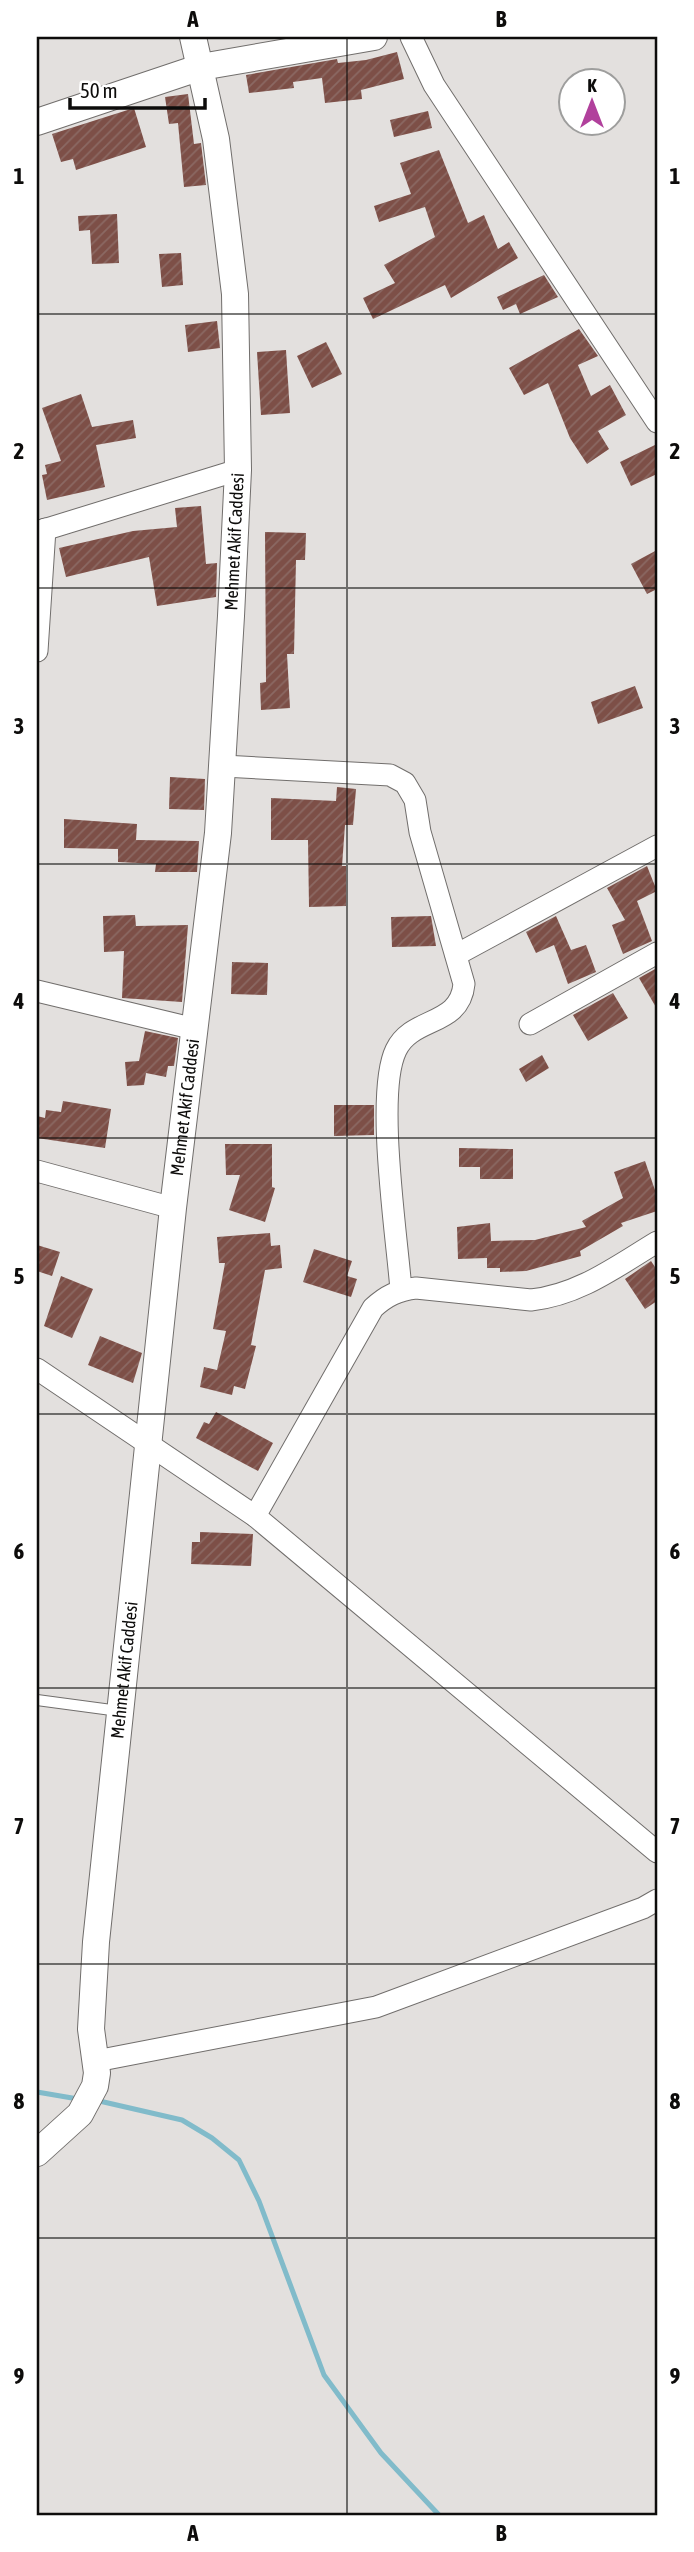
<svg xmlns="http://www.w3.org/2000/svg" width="694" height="2552" font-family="'Asap Condensed',sans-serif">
	<defs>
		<pattern id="building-hatch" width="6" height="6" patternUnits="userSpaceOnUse" patternTransform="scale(1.75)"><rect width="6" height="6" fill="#7d4f47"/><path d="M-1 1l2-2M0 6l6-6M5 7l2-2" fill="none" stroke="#8b6963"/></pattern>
	</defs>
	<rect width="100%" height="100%" fill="#e3e0de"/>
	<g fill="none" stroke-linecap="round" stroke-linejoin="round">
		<g stroke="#81bbca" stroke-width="5">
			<polyline points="37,2092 78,2099"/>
			<polyline points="95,2100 182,2120 212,2138 239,2160 259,2201 324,2375 381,2453 439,2515"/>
		</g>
	</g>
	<g fill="url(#building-hatch)">
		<polygon points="397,52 404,79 361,90 362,99 325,103 322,78 293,82 294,88 249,93 246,75 337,59 338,63 366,60"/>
		<polygon points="188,94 194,144 201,143 206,185 184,187 178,123 169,124 165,97"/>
		<polygon points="134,108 146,147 76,170 73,159 61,162 52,134"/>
		<polygon points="428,111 432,128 394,137 390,120"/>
		<polygon points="439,150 468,223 484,215 498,249 509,242 518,258 451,298 445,285 373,319 363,298 395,283 384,265 435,237 425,207 379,222 374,206 411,194 400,163"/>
		<polygon points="117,214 119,263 92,264 90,230 79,231 78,216"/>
		<polygon points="181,253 183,285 162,287 159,254"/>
		<polygon points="544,275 558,297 520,314 516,304 503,310 497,297"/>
		<polygon points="217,321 220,348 188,352 185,325"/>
		<polygon points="579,329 598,356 578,365 591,396 610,385 626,415 598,431 609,449 587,464 570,438 548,383 524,395 509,368"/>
		<polygon points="326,342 342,374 312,388 297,356"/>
		<polygon points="286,350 290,413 261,415 257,352"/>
		<polygon points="81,394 92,427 133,420 136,438 96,445 105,487 47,500 42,475 47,474 45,465 61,461 42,408"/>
		<polygon points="657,444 657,474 631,486 620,462"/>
		<polygon points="201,506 206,564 217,563 216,597 157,606 149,557 66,577 59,548 133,531 177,527 175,508"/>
		<polygon points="265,532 306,533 305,560 296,560 294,654 287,654 290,708 261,710 260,683 266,682"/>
		<polygon points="657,550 657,589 647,594 631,564"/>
		<polygon points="635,686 643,708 598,724 591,702"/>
		<polygon points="170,777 205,779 204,810 169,809"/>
		<polygon points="337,787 356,789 353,825 345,825 342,866 346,866 346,906 309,907 308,840 271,840 271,798 336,801"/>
		<polygon points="64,819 137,824 136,840 199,841 197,872 155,872 156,864 118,862 118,849 64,848"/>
		<polygon points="647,866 657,891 637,901 652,941 623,954 612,925 625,920 607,888"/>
		<polygon points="135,915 136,926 188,925 182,1002 122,998 124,951 104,952 103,916"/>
		<polygon points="431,916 436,946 392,947 391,917"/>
		<polygon points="556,916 571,950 586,945 596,972 568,984 554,945 536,953 526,932"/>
		<polygon points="232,962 268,963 267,995 231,994"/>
		<polygon points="657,968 657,1009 639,978"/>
		<polygon points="613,993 628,1018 588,1041 573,1015"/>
		<polygon points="145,1031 178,1038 174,1066 168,1066 166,1077 146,1073 144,1085 127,1086 125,1062 139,1061"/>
		<polygon points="542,1055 549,1068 526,1082 519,1069"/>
		<polygon points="63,1101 111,1109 105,1148 37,1138 37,1116 45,1118 46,1110 61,1112"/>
		<polygon points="334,1105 374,1105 374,1135 334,1136"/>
		<polygon points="225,1144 272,1144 272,1187 275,1188 265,1222 229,1210 240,1175 226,1175"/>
		<polygon points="459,1148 513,1149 513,1179 480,1179 480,1167 459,1167"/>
		<polygon points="645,1161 657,1196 657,1211 621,1223 623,1226 580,1251 581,1256 526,1271 500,1272 500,1268 487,1268 487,1258 458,1259 457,1227 490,1223 491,1241 535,1240 586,1227 582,1221 623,1198 614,1172"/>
		<polygon points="270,1233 271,1246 280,1245 282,1268 265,1270 251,1345 256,1346 245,1389 234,1386 232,1395 200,1387 204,1367 217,1370 226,1331 213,1329 225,1263 219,1263 217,1237"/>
		<polygon points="37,1245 60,1252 52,1276 37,1271"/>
		<polygon points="314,1249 352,1261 347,1276 357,1279 351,1297 303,1282"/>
		<polygon points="651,1261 657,1270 657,1301 645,1309 625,1279"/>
		<polygon points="61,1276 93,1289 72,1338 44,1326"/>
		<polygon points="100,1336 142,1353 133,1383 88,1365"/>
		<polygon points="216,1412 273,1443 258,1471 196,1438 204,1422 209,1424"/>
		<polygon points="200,1532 253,1534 251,1566 191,1564 192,1542 200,1542"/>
	</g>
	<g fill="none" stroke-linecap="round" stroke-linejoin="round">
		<g stroke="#716e6c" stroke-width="12">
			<polyline id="service" points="37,1700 119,1711"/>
		</g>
		<g stroke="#716e6c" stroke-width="23">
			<g id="minor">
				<polyline points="411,37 434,85 657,422"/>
				<polyline points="37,532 238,470"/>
				<polyline points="37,651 45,529"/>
				<path d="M223 766 390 775 405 783 415 800 420 832 464 984C460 1027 412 1016 396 1050 375 1093 397 1237 401 1290"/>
				<polyline points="456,955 657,846"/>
				<polyline points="37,991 195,1029"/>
				<polyline points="530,1024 657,953"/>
				<polyline points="37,1171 173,1208"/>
				<polyline points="37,1369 255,1516 657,1852"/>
				<path d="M255 1516 373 1308C386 1296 398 1290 416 1288L531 1300C579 1295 617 1266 657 1242"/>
				<polyline points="96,2061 376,2007 643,1908 657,1900"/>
			</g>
		</g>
		<g stroke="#716e6c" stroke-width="28">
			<g id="tertiary">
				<polyline points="37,122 201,67 374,37"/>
				<path id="s1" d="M37 2153 80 2114 95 2086 97 2073 91 2029 96 1942 173 1208 218 833 231 616 238 470 235 294 216 139 193 37"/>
			</g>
		</g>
		<use href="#service" stroke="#fff" stroke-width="10"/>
		<use href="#minor" stroke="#fff" stroke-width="21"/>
		<use href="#tertiary" stroke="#fff" stroke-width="26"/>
	</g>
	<path fill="none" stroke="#0d0c0b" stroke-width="2" stroke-opacity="0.55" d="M347 37V2515M37 314H657M37 588H657M37 864H657M37 1138H657M37 1414H657M37 1688H657M37 1964H657M37 2238H657"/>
	<g text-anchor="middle" stroke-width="7" stroke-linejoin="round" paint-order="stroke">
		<g font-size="18" fill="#0d0c0b" stroke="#fff">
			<text dy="6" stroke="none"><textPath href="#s1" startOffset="1642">Mehmet Akif Caddesi</textPath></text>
			<text dy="6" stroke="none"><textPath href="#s1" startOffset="1074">Mehmet Akif Caddesi</textPath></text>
			<text dy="6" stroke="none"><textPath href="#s1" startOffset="508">Mehmet Akif Caddesi</textPath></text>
		</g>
	</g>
	<rect width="694" height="2552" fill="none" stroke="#ffffff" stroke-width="77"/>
	<g transform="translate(592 102)"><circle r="33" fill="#ffffff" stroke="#9e9e9d" stroke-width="2"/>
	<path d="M0-5L12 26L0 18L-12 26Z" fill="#b1409c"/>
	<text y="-10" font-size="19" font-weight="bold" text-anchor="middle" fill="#0d0c0b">K</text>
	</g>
	<path d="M70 98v10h135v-10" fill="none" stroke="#0d0c0b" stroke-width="3.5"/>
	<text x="80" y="98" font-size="21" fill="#0d0c0b" stroke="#ffffff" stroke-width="5" paint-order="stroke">50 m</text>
	<rect x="38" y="38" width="618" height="2476" fill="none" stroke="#0d0c0b" stroke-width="2.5"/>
	<g font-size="23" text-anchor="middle" font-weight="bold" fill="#0d0c0b">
		<text x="193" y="27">A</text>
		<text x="501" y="27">B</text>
		<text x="19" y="184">1</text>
		<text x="675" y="184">1</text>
		<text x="19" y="459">2</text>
		<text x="675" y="459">2</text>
		<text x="19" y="734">3</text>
		<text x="675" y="734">3</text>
		<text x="19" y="1009">4</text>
		<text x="675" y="1009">4</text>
		<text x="19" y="1284">5</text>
		<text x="675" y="1284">5</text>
		<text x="19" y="1559">6</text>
		<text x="675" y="1559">6</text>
		<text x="19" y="1834">7</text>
		<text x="675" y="1834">7</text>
		<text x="19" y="2109">8</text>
		<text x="675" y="2109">8</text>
		<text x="19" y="2384">9</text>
		<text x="675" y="2384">9</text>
		<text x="193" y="2541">A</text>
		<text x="501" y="2541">B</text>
	</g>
</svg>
